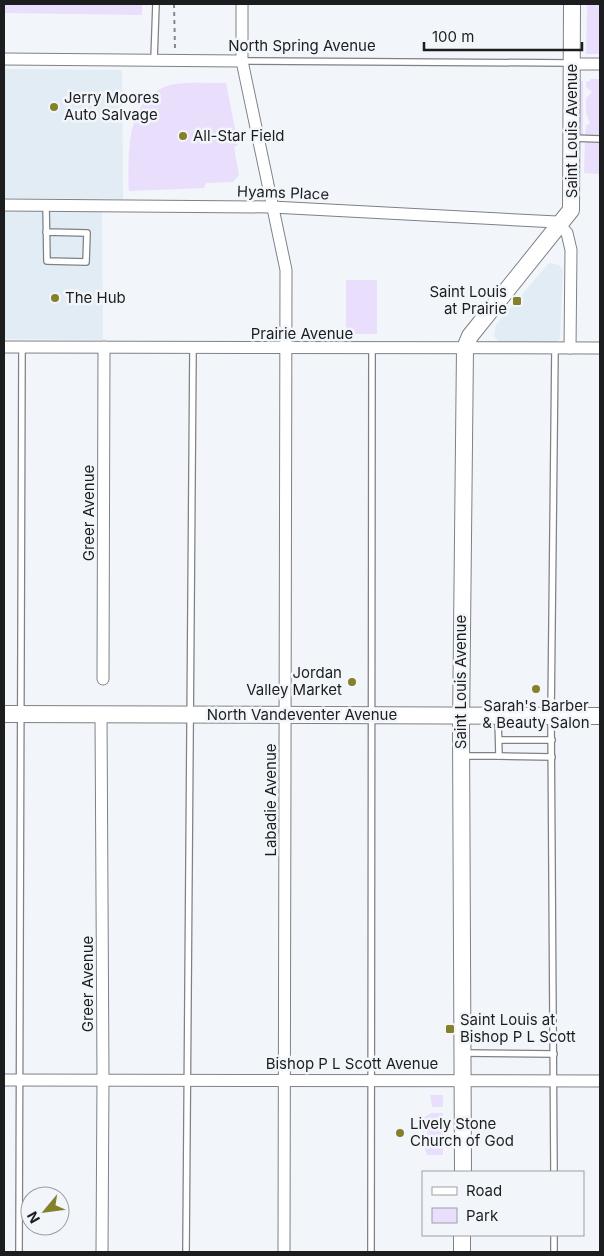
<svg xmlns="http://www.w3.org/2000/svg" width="604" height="1256" font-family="Inter,sans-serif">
	<rect width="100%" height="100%" fill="#f2f6fa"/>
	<g fill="#e2ecf5">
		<polygon points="4,69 122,70 123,199 4,198"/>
		<polygon points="4,211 102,211 103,340 4,339"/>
		<polygon points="549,263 559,265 563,269 560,339 555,342 499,342 494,336 496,325"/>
	</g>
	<g fill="#e9defb">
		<polygon points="4,4 142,4 142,15 4,13"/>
		<polygon points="587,4 600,4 600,54 586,54"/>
		<polygon points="590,79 600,79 600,136 585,136 586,126 590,123 586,113 586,98 592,92 586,87 586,82 590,81"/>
		<polygon points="580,81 583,81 583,137 580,136"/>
		<path d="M226 83 238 145 234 147 239 175 233 182 206 183 204 188 129 191C128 154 125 93 175 84 192 82 209 83 226 83Z"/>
		<polygon points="585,142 600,142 600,174 584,173"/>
		<rect x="346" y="280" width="31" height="54"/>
		<polygon points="430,1095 443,1095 443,1107 432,1107"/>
		<polygon points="431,1113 443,1113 443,1155 427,1155 423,1144 423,1136 426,1141 428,1139 427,1129 423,1134 423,1118"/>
	</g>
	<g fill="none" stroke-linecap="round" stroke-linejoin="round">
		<g stroke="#7e8185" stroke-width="8">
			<g id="lane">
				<polyline points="154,60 156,4"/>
				<polyline points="242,61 570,63"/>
				<polyline points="572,138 600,139"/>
				<polyline points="46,205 47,261 86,262 87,233 46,232"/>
				<polyline points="499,740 552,740"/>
				<polyline points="463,756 499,756 498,717"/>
				<polyline points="499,756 552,757"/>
				<polyline points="463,1053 554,1054"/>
				<polyline points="554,1172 551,716 555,348"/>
				<polyline points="19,1252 22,347"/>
				<polyline points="186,1252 193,348"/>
				<polyline points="371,1252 372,349"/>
				<polyline points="554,1252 554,1235"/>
			</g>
		</g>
		<g stroke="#7e8185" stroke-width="13">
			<g id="street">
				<polyline points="242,4 242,61 286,270 284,1252"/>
				<polyline points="4,59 242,61"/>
				<polyline points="572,64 600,64"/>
				<polyline points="4,205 272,207 557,222 567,233 571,250 570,348"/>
				<polyline points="4,347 600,348"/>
				<polyline points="103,679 104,347"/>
				<polyline points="101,715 103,1079 102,1252"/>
				<polyline points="4,1080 600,1081"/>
			</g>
		</g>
		<g stroke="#7e8185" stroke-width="18">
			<g id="secondary">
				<polyline points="4,714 600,716"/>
				<polyline points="463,1172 461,728 465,348 470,336 571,210 572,4"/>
				<polyline points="462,1252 462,1235"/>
			</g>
		</g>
		<polyline stroke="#85888a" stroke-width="2" stroke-dasharray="4 4" stroke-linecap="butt" points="174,4 175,49"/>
		<use href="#lane" stroke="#fff" stroke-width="5.5"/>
		<use href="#street" stroke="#fff" stroke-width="11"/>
		<use href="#secondary" stroke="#fff" stroke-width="16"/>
	</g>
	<g fill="#84812a" stroke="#f2f6fa" stroke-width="2">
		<circle cx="54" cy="107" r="5"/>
		<circle cx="183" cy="136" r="5"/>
		<circle cx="55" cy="298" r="5"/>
		<rect x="512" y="296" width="10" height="10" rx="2.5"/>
		<circle cx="352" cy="682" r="5"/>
		<circle cx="536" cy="689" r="5"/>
		<rect x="445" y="1024" width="10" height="10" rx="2.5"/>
		<circle cx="400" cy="1133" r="5"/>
	</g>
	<g text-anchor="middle" stroke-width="5" stroke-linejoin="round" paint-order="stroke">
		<g font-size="15" fill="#1c1d1e" stroke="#f2f6fa">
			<text x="302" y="51">North Spring Avenue</text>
			<text transform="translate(572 131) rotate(-90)" y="5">Saint Louis Avenue</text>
			<text transform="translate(283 193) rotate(2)" y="5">Hyams Place</text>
			<text x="302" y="339">Prairie Avenue</text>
			<text transform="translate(89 513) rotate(-90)" y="5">Greer Avenue</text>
			<text transform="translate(461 682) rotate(-90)" y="5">Saint Louis Avenue</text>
			<text x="302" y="720">North Vandeventer Avenue</text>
			<text transform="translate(271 800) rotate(-90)" y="5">Labadie Avenue</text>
			<text transform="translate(88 984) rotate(-90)" y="5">Greer Avenue</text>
			<text x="352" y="1069">Bishop P L Scott Avenue</text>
		</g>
		<g font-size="15" fill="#1c1d1e" stroke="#f2f6fa" text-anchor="start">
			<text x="64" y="103">Jerry Moores<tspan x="64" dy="17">Auto Salvage</tspan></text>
			<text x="193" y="141">All-Star Field</text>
			<text x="507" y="297" text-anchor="end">Saint Louis<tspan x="507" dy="17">at Prairie</tspan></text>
			<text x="65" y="303">The Hub</text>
			<text x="342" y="678" text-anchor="end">Jordan<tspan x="342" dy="17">Valley Market</tspan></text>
			<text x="536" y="711" text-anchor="middle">Sarah's Barber<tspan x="536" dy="17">&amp; Beauty Salon</tspan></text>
			<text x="460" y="1025">Saint Louis at<tspan x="460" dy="17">Bishop P L Scott</tspan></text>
			<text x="410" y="1129">Lively Stone<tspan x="410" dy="17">Church of God</tspan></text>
		</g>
	</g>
	<rect width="604" height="1256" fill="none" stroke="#1c1d1e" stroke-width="10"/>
	<rect x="422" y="1171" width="162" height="65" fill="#f2f6fa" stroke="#9c9fa2"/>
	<rect x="432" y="1187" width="25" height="8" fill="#ffffff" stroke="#9c9fa2"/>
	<text x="466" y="1196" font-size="15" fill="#1c1d1e">Road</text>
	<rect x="432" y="1208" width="25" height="15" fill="#e9defb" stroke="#9c9fa2"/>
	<text x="466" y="1221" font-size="15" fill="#1c1d1e">Park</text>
	<g transform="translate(45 1211) rotate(241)"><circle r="24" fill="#f2f6fa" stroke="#9c9fa2"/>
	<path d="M0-4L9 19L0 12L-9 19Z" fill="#84812a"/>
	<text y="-8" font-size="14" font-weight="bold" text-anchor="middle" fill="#1c1d1e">N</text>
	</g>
	<path d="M424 42v8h158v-8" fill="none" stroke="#1c1d1e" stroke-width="2.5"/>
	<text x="432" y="42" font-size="15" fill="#1c1d1e" stroke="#f2f6fa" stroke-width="4" paint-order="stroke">100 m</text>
</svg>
